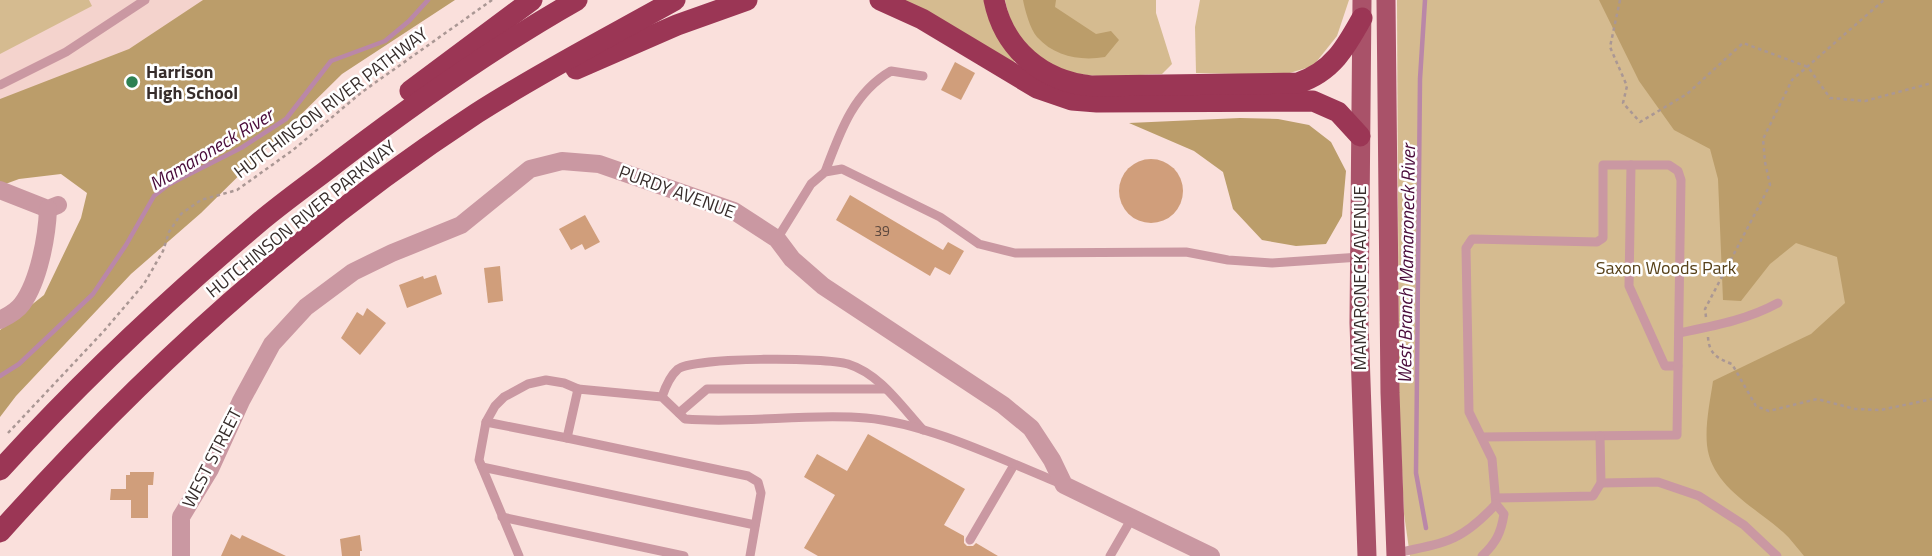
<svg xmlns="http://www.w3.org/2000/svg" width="1932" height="556" font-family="'Titillium Web',sans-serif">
	<rect width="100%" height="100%" fill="#fae0dc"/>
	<polygon fill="#f4d3cd" points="0,0 379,0 74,176 0,164"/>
	<g fill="#d5bb90">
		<polygon points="0,0 89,0 92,6 0,54"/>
		<polygon points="895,0 985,0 1016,60 1010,65"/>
		<path d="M1005 0H1156V13L1172 64 1162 74C1092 77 1024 87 1005 0Z"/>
		<polygon points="1200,0 1349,0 1337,36 1313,66 1283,75 1196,73 1195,27"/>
		<polygon points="1397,0 1932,0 1932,556 1410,556 1404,514 1399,403"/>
	</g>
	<g fill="#bb9d6a">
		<polygon points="203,0 455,0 342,74 201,213 131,274 16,396 0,417 0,330 44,295 81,218 87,193 61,174 19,179 0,186 0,99 129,49"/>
		<path d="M1023 0H1056L1055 7 1096 34 1111 31 1119 40 1105 57C1081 61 1055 57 1037 37 1030 29 1025 10 1023 0Z"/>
		<path d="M1599 0H1932V556H1804C1797 548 1791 539 1783 532 1755 507 1711 486 1707 445 1705 424 1710 402 1713 381L1811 334 1845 303 1837 257 1796 243 1770 264 1741 301 1723 300 1718 179 1710 149 1674 130 1639 81Z"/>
		<polygon points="1240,118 1278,119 1309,125 1331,142 1346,171 1342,216 1326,244 1296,246 1262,240 1233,209 1223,172 1194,151 1129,123"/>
	</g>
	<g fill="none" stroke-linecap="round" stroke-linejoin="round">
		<g stroke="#ba87a8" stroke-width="4.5">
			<polyline points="1425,0 1420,79 1416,473 1426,528"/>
			<polyline points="0,376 19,364 93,294 126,245 154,196 168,185 241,148 286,119 331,61 385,41 409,21 428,0"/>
		</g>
	</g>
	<g fill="#d09e7b">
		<polygon points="955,62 975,73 961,100 941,90"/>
		<circle cx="1151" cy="191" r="32"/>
		<polygon points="850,195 943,250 948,242 964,251 950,275 935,267 930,276 836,220"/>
		<polygon points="585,215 600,242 585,250 582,244 571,250 559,229"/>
		<polygon points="500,266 503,301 488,303 484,268"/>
		<polygon points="436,275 442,294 407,308 399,285 423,276 424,279"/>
		<polygon points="367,308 386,323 360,355 341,338 357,312 363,316"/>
		<polygon points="868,434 965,489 944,525 964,536 964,543 967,546 973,546 976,543 998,556 818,556 804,548 835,495 804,477 817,454 847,471"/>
		<polygon points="130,472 154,472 153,485 148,485 148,518 131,518 131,500 110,500 111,489 126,489 126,475 130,475"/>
		<polygon points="231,534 240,539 242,535 286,556 221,556"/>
		<polygon points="360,535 362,551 360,551 360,556 342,556 340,539"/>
	</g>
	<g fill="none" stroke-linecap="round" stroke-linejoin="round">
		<g stroke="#aa9794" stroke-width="2.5" stroke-dasharray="3.5 3.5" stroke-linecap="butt">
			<polyline points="1620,0 1610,47 1627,86 1623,103 1640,122 1687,94 1743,43 1808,67 1830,98 1865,101 1932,83"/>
			<polyline points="1706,317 1705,309 1770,185 1765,162 1763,139 1792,80 1884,0"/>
			<path d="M1708 337C1709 354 1718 359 1732 364L1756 406 1769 411 1817 399 1855 409 1881 410 1932 399"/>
			<polyline points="8,433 103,332 144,284 163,251 169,232 181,214 201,200 237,190 293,150 362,92 492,0"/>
		</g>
		<g stroke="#ca98a2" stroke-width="9">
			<polyline points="0,85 66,52 145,0"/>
			<polyline points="1631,165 1629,286 1665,366 1678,366"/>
			<path d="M825 172C840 132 853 93 891 71L923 76"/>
			<polyline points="777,239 811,184 825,172 842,169 940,217 979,244 1015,253 1186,252 1228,260 1272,263 1360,257"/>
			<path d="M1679 333C1713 326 1747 320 1778 303"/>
			<path d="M662 397C665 388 671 375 678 369 694 357 826 357 848 364 880 374 901 406 923 430"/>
			<polyline points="679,413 707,389 885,389"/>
			<polyline points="486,422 567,438"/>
			<path d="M1482 437 1677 435 1681 180 1678 171 1669 165H1603V238L1597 242 1472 239 1466 248 1469 412 1492 459 1496 504 1504 514C1501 533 1496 543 1482 556"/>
			<polyline points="482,467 755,525"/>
			<polyline points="1601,483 1658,482 1699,496 1744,525 1777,556"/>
			<polyline points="1496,498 1593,496 1601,483 1600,436"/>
			<polyline points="502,517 684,556"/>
			<polyline points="970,540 1014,465"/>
			<path d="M1396 553C1445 543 1461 542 1496 504"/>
			<polyline points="519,556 479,460 486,422 495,406 504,397 528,384 546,380 564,383 578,389"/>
			<path d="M750 556 761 493 758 482 748 476 567 438 578 389 662 397 685 419C745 424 806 413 866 418 927 423 1005 461 1062 484"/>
			<polyline points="1110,556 1132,518"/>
		</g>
		<g stroke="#ca98a2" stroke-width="18">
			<polyline points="0,190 48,209 58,205"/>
			<path d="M0 320C8 316 17 311 22 304 39 281 47 236 48 209"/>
			<polyline points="181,556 181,517 210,469 241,401 272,344 306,307 353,272 392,253 461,225 530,169 562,161 599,164 734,211 777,239 792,259 823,286 1003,405 1031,428 1052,460 1064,485 1211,556"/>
		</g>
		<g stroke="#a95269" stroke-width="19">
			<polyline points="1362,0 1359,323 1367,556"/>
			<polyline points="1386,0 1390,393 1396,556"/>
		</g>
		<g stroke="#9b3655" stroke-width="21">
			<polyline points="880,0 922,19 1037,88 1072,100 1097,102 1313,101 1338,112 1360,136"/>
			<path d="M994 0C1004 49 1042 81 1091 86L1298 83C1332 72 1346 47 1362 18"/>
			<polyline points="576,69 677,25 747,0"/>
			<polyline points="410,91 532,0"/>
			<path d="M0 470C80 382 166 301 256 225 283 202 312 182 340 160 416 102 494 47 577 0"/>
			<path d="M0 532C141 374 300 229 477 113 541 72 609 37 675 0"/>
		</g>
	</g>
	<circle fill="#2e8153" stroke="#fff" stroke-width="2.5" cx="132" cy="82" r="7"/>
	<g text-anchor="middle" stroke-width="5" stroke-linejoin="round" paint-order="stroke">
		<g font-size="14" fill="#5d493f">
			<text x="882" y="236">39</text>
		</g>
		<g font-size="18" font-weight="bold" fill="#372d2b" stroke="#fff" text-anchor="start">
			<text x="146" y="78">Harrison<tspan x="146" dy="21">High School</tspan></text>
		</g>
		<g font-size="18" fill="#372d2b" stroke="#fff">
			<text transform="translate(331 103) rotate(-37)" y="6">HUTCHINSON RIVER PATHWAY</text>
			<text transform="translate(677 192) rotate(20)" y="6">PURDY AVENUE</text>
			<text transform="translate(301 219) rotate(-39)" y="6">HUTCHINSON RIVER PARKWAY</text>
			<text transform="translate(1360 278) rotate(-90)" y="6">MAMARONECK AVENUE</text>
			<text transform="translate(212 458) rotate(-63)" y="6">WEST STREET</text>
		</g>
		<g font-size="18" fill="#574119" stroke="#fff">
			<text x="1666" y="274">Saxon Woods Park</text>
		</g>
		<g font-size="19" font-style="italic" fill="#490b3a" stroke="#fff">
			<text transform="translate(211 149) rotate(-31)" y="7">Mamaroneck River</text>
			<text transform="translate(1406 264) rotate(-89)" y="7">West Branch Mamaroneck River</text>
		</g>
	</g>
</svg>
